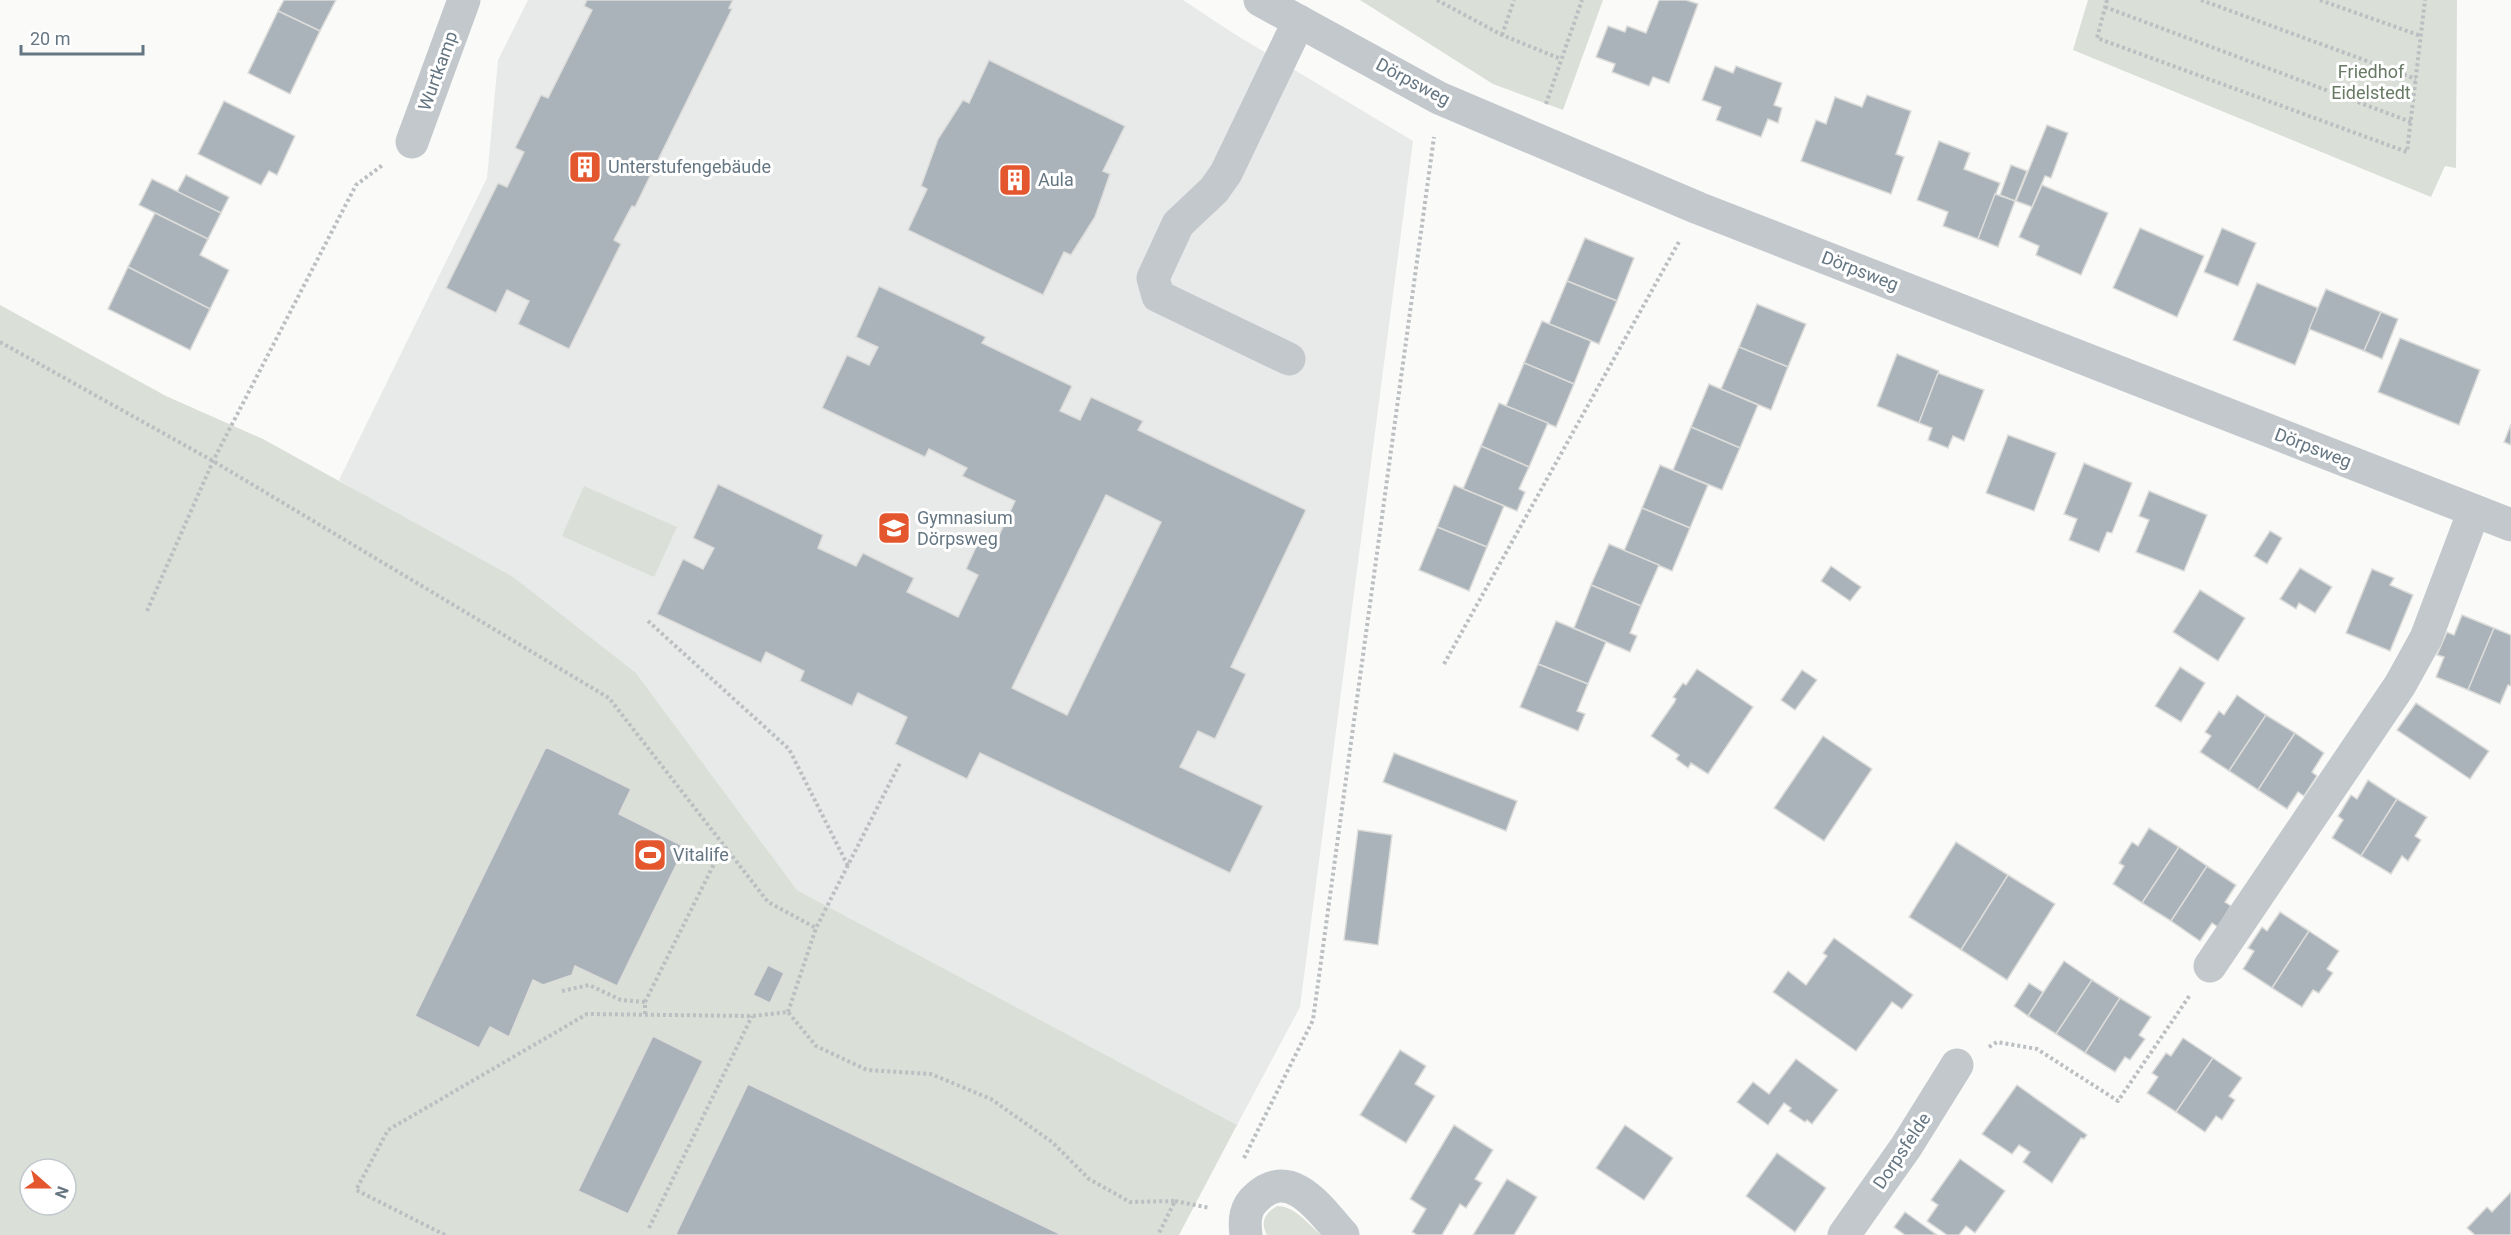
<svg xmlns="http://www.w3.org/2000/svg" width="2511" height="1235" font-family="Roboto,sans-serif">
	<rect width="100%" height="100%" fill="#fafaf8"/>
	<polygon fill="#e8e9e9" points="528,0 1183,0 1236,35 1413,141 1300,1007 1237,1125 797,890 636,673 339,480 487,178 498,60"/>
	<g fill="#dadfd7" fill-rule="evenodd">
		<polygon points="1360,0 1603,0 1563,110 1493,84"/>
		<polygon points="2088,0 2457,0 2456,168 2445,166 2431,197 2073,50"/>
		<path d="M0 305 166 396 263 439 513 577 636 673 797 890 1237 1125 1179 1235H0ZM30 1169H66V1205H30Z"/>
		<polygon points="584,486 677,527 654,577 562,536"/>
		<path d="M1277 1206C1295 1206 1308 1224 1321 1235H1267C1260 1222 1265 1213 1277 1206Z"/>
	</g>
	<g fill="#aab3b9" stroke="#dcdcda" stroke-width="1.5" fill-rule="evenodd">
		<polygon points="284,0 336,0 320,31 278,11"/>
		<polygon points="587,0 733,0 729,8 732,9 635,207 632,206 614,240 621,244 569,349 518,324 529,301 507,290 496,313 446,288 498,183 507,187 524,152 515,148 541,95 548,98 592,10 584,6"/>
		<polygon points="1659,0 1686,0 1698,4 1669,83 1653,77 1649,86 1612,72 1615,64 1596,57 1608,26 1625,32 1627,26 1646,33"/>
		<polygon points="278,11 320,31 290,94 248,73"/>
		<polygon points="989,60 1125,126 1103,171 1110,174 1095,217 1071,255 1064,252 1043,295 908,230 927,189 921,186 938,139 963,100 969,103"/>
		<polygon points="1715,66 1733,73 1736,66 1782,83 1774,105 1782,108 1778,123 1768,119 1761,137 1716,120 1721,107 1702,100"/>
		<polygon points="1867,95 1911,111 1896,154 1904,157 1891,194 1801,161 1816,120 1826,124 1835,97 1862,107"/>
		<polygon points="224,101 295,136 277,175 269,171 261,185 198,154"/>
		<polygon points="2047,125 2068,133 2051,178 2045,176 2032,207 2016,201"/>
		<polygon points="1939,141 1970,153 1964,169 2000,183 1978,239 1943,226 1948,212 1917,200"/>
		<polygon points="2011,165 2027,171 2015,201 2000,195"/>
		<polygon points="186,175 229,197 221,213 177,192"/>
		<polygon points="152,179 221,213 208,239 139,205"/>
		<polygon points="2042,185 2108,213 2081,275 2036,255 2039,246 2019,237"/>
		<polygon points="1995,194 2015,201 1998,247 1978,239"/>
		<polygon points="155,213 208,239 200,255 229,270 210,309 128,267"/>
		<polygon points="2140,228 2204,256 2177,317 2113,288"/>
		<polygon points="2222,228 2256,243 2238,286 2204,272"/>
		<polygon points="1585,238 1634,258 1617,301 1567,281"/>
		<polygon points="128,267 210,309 190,350 108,309"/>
		<polygon points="1567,281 1617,301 1599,344 1549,324"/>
		<polygon points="2257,283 2318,308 2295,365 2233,340"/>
		<path d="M879 286 986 337 982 343 1072 386 1060 411 1080 420 1091 397 1143 421 1138 430 1306 510 1231 667 1246 674 1215 739 1198 731 1180 767 1263 806 1230 873 980 753 967 779 895 744 907 717 858 693 852 706 800 681 804 671 766 652 761 663 657 614 683 559 703 569 714 548 693 538 718 484 823 535 818 548 856 566 863 553 914 578 907 592 958 617 978 575 966 569 980 538 995 544 1015 501 962 476 967 468 929 449 925 457 822 408 847 355 869 365 878 347 856 337ZM1106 495 1161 522 1067 715 1012 688Z"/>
		<polygon points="2326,289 2381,312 2364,351 2309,329"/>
		<polygon points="1757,304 1806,324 1788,367 1739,347"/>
		<polygon points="2381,312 2398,319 2382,359 2364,351"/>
		<polygon points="1542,321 1591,341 1574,384 1524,363"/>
		<polygon points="2400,338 2480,370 2459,425 2378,392"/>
		<polygon points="1739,347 1788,367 1771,410 1721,389"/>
		<polygon points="1897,354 1939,371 1919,423 1877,406"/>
		<polygon points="1524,363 1574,384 1556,427 1506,406"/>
		<polygon points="1938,373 1984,390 1964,441 1953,436 1948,448 1928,440 1932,428 1919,423"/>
		<polygon points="1709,384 1758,405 1740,448 1691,427"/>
		<polygon points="1499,403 1548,423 1529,467 1481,446"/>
		<polygon points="2511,424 2511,445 2504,442"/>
		<polygon points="1691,427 1740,448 1722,490 1673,470"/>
		<polygon points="2008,435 2056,453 2034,511 1986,493"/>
		<polygon points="1481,446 1529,467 1519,489 1525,492 1517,511 1463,489"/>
		<polygon points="2084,463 2132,483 2112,533 2107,532 2099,552 2069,540 2077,519 2064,514"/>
		<polygon points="1660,465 1708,485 1690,528 1642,508"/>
		<polygon points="1454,485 1504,506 1487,547 1437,527"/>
		<polygon points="2149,491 2207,515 2184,571 2136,552 2149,520 2139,516"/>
		<polygon points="1642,508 1690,528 1672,571 1624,551"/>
		<polygon points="1437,527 1487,547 1469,591 1419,570"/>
		<polygon points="2270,531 2282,538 2267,564 2254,556"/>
		<polygon points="1609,544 1659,565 1641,606 1591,585"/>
		<polygon points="1831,566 1861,587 1850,601 1821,581"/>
		<polygon points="2300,568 2332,587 2315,613 2299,603 2296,609 2280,599"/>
		<polygon points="2372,569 2394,578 2390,585 2413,595 2390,651 2346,633"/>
		<polygon points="1591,585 1641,606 1630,633 1637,636 1630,652 1574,628"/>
		<polygon points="2200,590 2245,618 2218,661 2173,632"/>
		<polygon points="2462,615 2494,628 2468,690 2436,677 2444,657 2437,655 2447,632 2454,635"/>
		<polygon points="1556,621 1606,642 1588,684 1538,664"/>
		<polygon points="2494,628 2511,635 2511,686 2508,685 2500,704 2468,690"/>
		<polygon points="1538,664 1588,684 1577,711 1585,714 1578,731 1520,707"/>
		<polygon points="2180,667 2205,683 2181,722 2155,706"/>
		<polygon points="1697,669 1753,707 1708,774 1691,763 1688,768 1676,759 1679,755 1651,736 1674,703 1676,699 1673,697 1683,683 1686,685"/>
		<polygon points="1802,670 1817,680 1795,710 1781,700"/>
		<polygon points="2237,695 2266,715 2229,771 2200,752 2211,736 2205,732 2219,711 2224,715"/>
		<polygon points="2416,703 2489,751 2470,779 2397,730"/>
		<polygon points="2266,715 2295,733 2258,790 2229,771"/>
		<polygon points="2295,733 2324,753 2312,772 2317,776 2304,796 2298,792 2287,809 2258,790"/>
		<polygon points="1823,736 1872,769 1824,841 1774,808"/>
		<polygon points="546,747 631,789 619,814 685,847 617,986 575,966 572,975 543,985 533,980 509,1037 490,1027 479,1048 415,1016"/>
		<polygon points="1394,753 1517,801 1506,831 1383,782"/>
		<polygon points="2368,780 2397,799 2361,856 2332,838 2343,820 2338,816 2351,795 2357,799"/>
		<polygon points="2397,799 2427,817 2415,836 2421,840 2408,861 2402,856 2391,874 2361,856"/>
		<polygon points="2149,828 2179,847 2142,903 2113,884 2124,866 2119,863 2132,842 2138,846"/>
		<polygon points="1358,830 1392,835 1378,945 1344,940"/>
		<polygon points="1956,842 2008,875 1961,950 1909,917"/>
		<polygon points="2179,847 2207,866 2171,921 2142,903"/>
		<polygon points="2207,866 2236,885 2225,902 2231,906 2218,927 2212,923 2200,941 2171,921"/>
		<polygon points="2008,875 2055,904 2007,980 1961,950"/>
		<polygon points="2280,912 2309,931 2272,988 2243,969 2254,951 2248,948 2262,927 2267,931"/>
		<polygon points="2309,931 2339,951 2327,969 2333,973 2319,993 2313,990 2302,1007 2272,988"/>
		<polygon points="1834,938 1913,995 1902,1009 1892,1002 1856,1051 1773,992 1788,971 1806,985 1827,956 1823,953"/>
		<polygon points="2064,961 2092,980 2056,1034 2028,1016"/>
		<polygon points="768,965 784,973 770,1003 753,995"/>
		<polygon points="2092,980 2120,998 2085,1053 2056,1034"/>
		<polygon points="2029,983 2043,992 2028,1016 2014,1006"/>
		<polygon points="2120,998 2151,1017 2139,1035 2145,1039 2130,1060 2125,1057 2115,1072 2085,1053"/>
		<polygon points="653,1036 703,1061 628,1214 578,1191"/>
		<polygon points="2183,1038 2213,1058 2176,1112 2147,1093 2158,1077 2152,1073 2166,1053 2171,1056"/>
		<polygon points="1400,1050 1426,1066 1415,1084 1435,1096 1406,1143 1360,1115"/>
		<polygon points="2213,1058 2242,1078 2229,1096 2235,1100 2222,1120 2216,1116 2205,1132 2176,1112"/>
		<polygon points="1796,1059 1838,1090 1812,1124 1807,1120 1805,1122 1789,1111 1791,1108 1784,1103 1768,1125 1737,1102 1753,1082 1769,1094"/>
		<polygon points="748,1084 1062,1235 678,1235 676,1234"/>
		<polygon points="2017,1085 2087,1135 2084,1139 2081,1138 2052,1183 2023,1162 2030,1152 2019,1145 2012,1154 1982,1134"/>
		<polygon points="1454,1125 1493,1150 1475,1179 1482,1183 1466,1208 1460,1204 1442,1235 1417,1235 1412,1232 1426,1209 1410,1199"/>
		<polygon points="1625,1125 1673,1158 1644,1200 1596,1168"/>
		<polygon points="1777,1153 1826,1188 1795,1232 1746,1196"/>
		<polygon points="1960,1159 2005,1191 1975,1233 1966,1226 1959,1235 1947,1235 1927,1221 1938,1205 1931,1200"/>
		<polygon points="1507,1179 1537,1197 1514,1235 1473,1235"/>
		<polygon points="2511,1192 2511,1235 2475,1235 2467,1228 2487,1207 2492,1212"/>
		<polygon points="1905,1212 1937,1235 1905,1235 1894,1227"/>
	</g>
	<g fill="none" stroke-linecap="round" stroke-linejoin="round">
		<g stroke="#bbbfc2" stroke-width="4" stroke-dasharray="3 3" stroke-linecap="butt">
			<polyline points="1437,0 1502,35 1561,59"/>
			<polyline points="2107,0 2097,38 2407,152 2425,0"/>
			<polyline points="2201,0 2416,79"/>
			<polyline points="2320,0 2421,36"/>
			<polyline points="2105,7 2411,122"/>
			<polyline points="1502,35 1514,0"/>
			<polyline points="1546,104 1582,0"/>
			<polyline points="0,342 213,461 609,698 768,902 816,928"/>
			<polyline points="147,611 213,461 356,185 384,164"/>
			<polyline points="648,621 789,749 848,866"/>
			<polyline points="1444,664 1680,240"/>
			<polyline points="562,991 589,985 621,1000 645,1002"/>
			<polyline points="788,1012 816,928 901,761"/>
			<polyline points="645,1014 645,1002 723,846"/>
			<polyline points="1989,1047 1997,1042 2037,1049 2118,1101 2190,995"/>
			<polyline points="1244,1158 1313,1020 1434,137"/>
			<polyline points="1175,1201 1210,1208"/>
			<polyline points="649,1228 752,1016"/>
			<polyline points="445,1235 356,1190 388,1130 587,1014 752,1016 788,1012 816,1046 867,1070 931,1074 991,1099 1052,1142 1089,1179 1130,1202 1175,1201 1158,1235"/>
		</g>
		<g stroke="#c3c8cc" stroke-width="33">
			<polyline points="1260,0 1439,98 1698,208 2511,525"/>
			<polyline points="412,142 464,0"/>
			<polyline points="1289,359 1158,296 1153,278 1178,224 1214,190 1226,173 1299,21"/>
			<polyline points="2210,966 2400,685 2426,638 2474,511"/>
			<path d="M1246 1235C1244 1220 1245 1207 1257 1197 1292 1165 1321 1211 1343 1235"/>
			<polyline points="1844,1235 1906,1147 1957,1065"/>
		</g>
	</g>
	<defs>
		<g id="building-square" transform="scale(1.725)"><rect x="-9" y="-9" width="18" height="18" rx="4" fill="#e4572e" stroke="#fff"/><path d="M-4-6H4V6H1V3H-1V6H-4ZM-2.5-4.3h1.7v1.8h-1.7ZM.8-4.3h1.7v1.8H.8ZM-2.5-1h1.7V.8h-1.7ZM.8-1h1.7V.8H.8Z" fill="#fff"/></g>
		<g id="school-square" transform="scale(1.725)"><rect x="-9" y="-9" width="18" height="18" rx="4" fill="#e4572e" stroke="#fff"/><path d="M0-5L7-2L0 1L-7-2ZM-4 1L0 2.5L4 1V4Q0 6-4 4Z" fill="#fff"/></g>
		<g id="stadium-square" transform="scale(1.725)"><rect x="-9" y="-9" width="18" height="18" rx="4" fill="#e4572e" stroke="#fff"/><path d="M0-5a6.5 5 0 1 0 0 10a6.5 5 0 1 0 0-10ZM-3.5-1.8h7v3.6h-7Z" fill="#fff"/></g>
	</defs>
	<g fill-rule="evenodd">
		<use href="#building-square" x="585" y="167"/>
		<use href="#building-square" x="1015" y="180"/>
		<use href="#school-square" x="894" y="528"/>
		<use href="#stadium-square" x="650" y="855"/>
	</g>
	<g text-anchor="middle" stroke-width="6" stroke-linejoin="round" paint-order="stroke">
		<g font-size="18" fill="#657683" stroke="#fff">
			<text transform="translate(438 71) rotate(-70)" y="6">Wurtkamp</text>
			<text transform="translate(1413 82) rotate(28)" y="6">Dörpsweg</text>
			<text transform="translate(1860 271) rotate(21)" y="6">Dörpsweg</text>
			<text transform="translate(2313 448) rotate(21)" y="6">Dörpsweg</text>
			<text transform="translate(1902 1151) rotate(-56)" y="6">Dorpsfelde</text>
		</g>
		<g font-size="18" fill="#687a64" stroke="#fff">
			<text x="2371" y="78">Friedhof<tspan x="2371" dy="21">Eidelstedt</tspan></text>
		</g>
		<g font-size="18" fill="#657683" stroke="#fff" text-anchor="start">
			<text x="608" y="173">Unterstufengebäude</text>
			<text x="1038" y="186">Aula</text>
			<text x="917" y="524">Gymnasium<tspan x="917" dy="21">Dörpsweg</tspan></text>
			<text x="673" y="861">Vitalife</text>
		</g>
	</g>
	<g transform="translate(48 1187) rotate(111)"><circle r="28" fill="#ffffff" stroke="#c1c8cd" stroke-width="1.5"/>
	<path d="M0-4.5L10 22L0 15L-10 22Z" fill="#e4572e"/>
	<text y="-9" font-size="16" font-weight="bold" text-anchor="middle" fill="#657683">N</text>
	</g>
	<path d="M21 45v9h122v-9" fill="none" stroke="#657683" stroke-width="3"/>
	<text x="30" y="45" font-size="18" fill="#657683" stroke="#ffffff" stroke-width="4.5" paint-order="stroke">20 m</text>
</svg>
